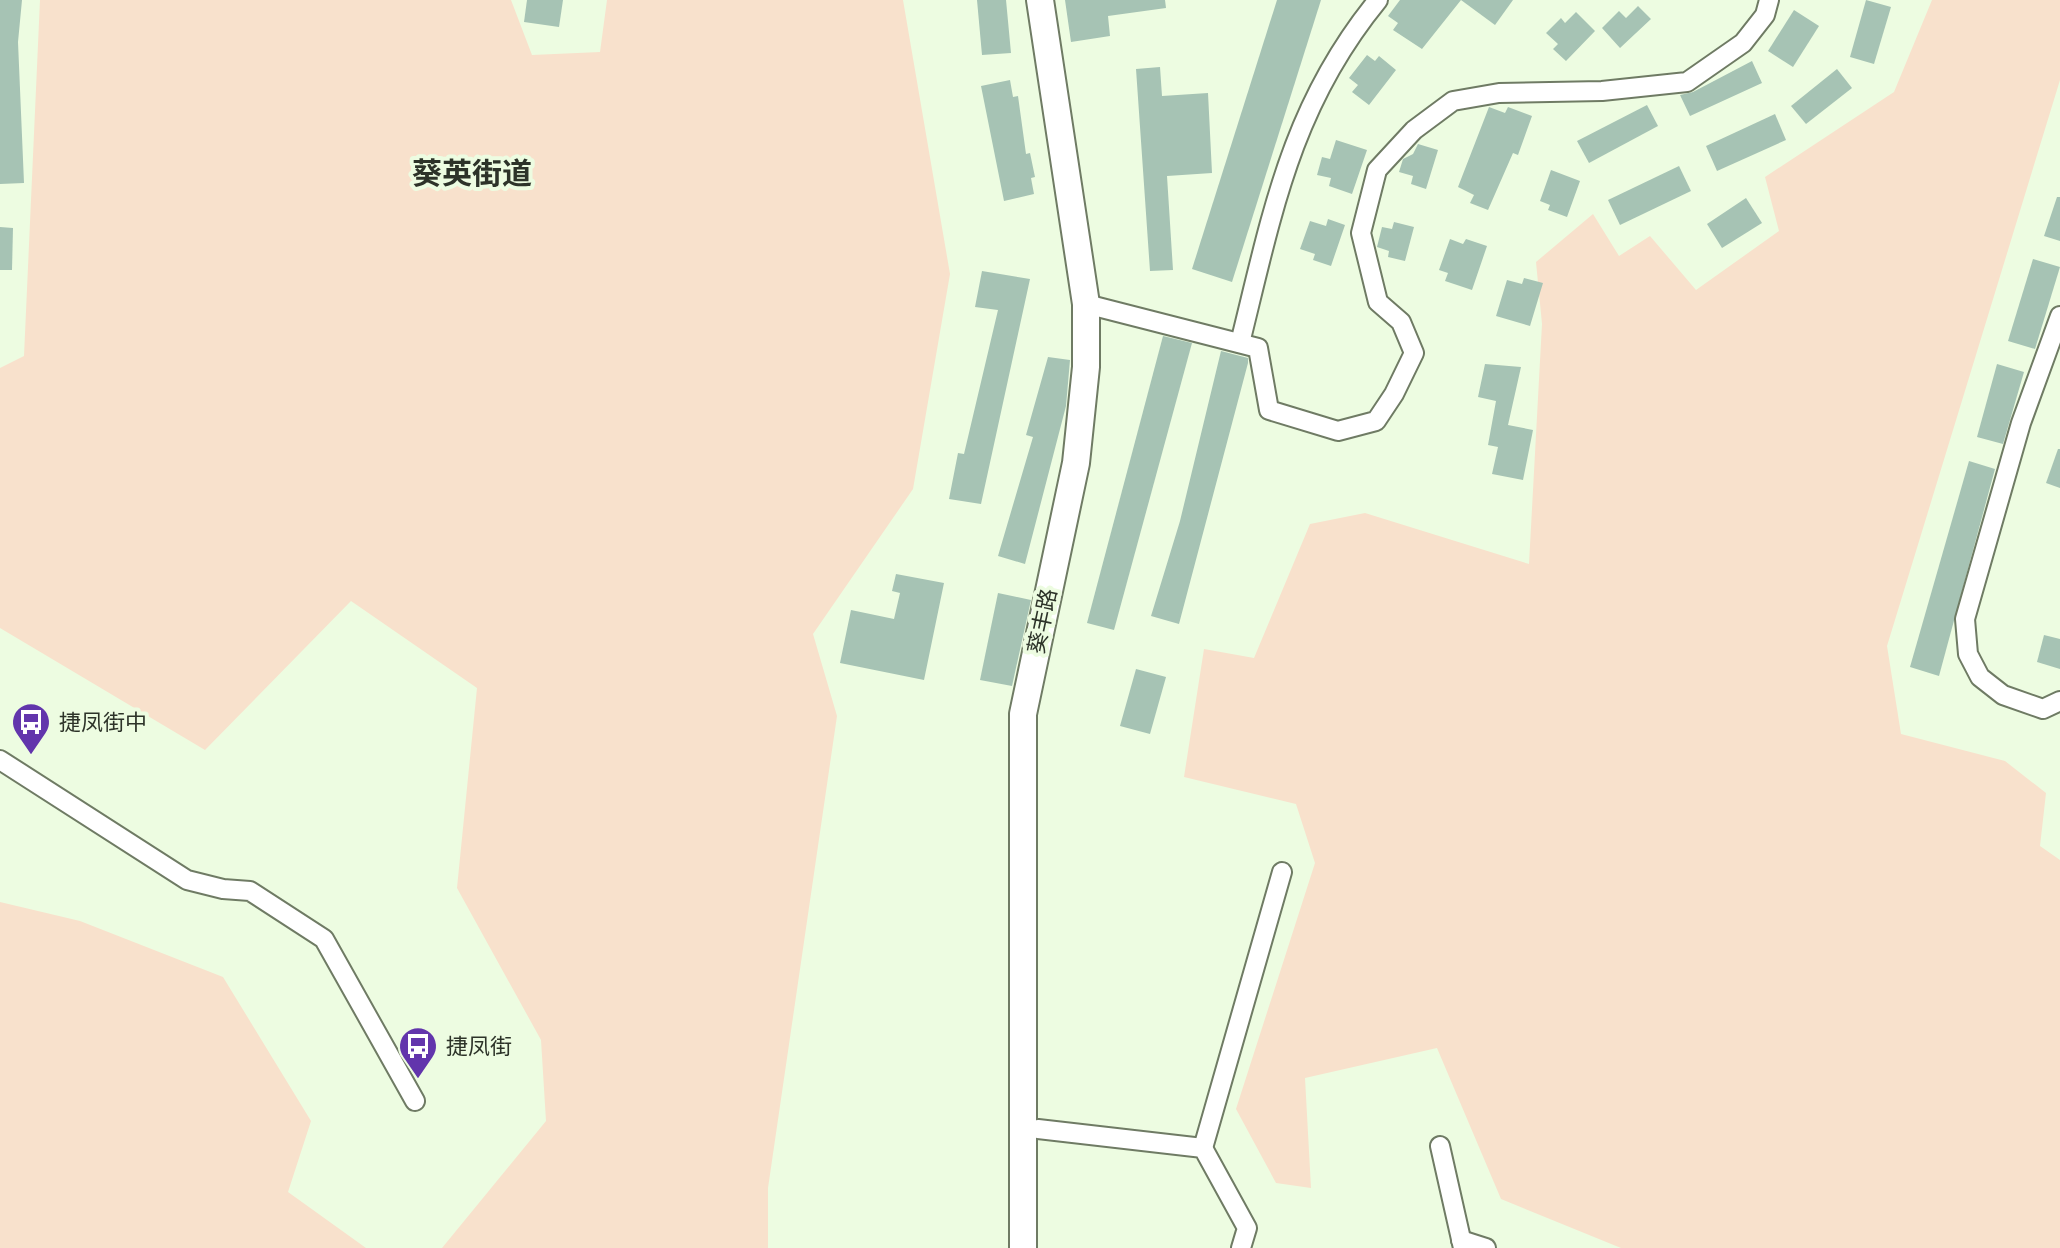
<svg xmlns="http://www.w3.org/2000/svg" width="2060" height="1248" font-family="'Fira Sans','Noto Sans SC',sans-serif">
	<rect width="100%" height="100%" fill="#edfce1"/>
	<g fill="#f8e1cc">
		<polygon points="40,0 511,0 532,55 600,52 607,0 903,0 950,274 913,489 813,634 837,716 768,1188 768,1248 442,1248 546,1121 541,1040 457,888 477,688 351,601 205,750 0,628 0,368 24,356"/>
		<polygon points="1932,0 2060,0 2060,80 1887,646 1901,734 2005,761 2046,793 2040,846 2060,860 2060,1248 1621,1248 1501,1199 1437,1048 1305,1078 1311,1188 1276,1183 1236,1109 1315,863 1296,804 1184,777 1204,649 1254,658 1310,524 1365,513 1529,564 1542,324 1536,262 1593,214 1619,256 1650,236 1696,290 1779,231 1765,177 1894,92"/>
		<polygon points="0,902 80,921 223,977 311,1121 288,1192 366,1248 0,1248"/>
	</g>
	<g fill="#a6c3b4">
		<polygon points="0,0 22,0 18,42 24,183 0,184"/>
		<polygon points="527,0 563,0 559,27 524,22"/>
		<polygon points="977,0 1006,0 1011,53 982,55"/>
		<polygon points="1065,0 1165,0 1166,8 1108,16 1110,36 1071,42"/>
		<polygon points="1277,0 1321,0 1232,282 1192,269"/>
		<polygon points="1400,0 1461,0 1422,49 1393,30 1398,23 1388,16"/>
		<polygon points="1461,0 1513,0 1495,25"/>
		<polygon points="1866,0 1891,7 1874,64 1850,57"/>
		<polygon points="1638,6 1651,19 1620,48 1602,28 1619,11 1626,18"/>
		<polygon points="1794,10 1819,26 1793,67 1768,51"/>
		<polygon points="1576,12 1595,31 1566,61 1553,49 1558,44 1546,33 1561,18 1565,23"/>
		<polygon points="1367,55 1375,61 1379,56 1396,70 1369,105 1352,92 1358,85 1349,78"/>
		<polygon points="1752,61 1762,83 1690,116 1680,95 1693,92"/>
		<polygon points="1160,67 1162,96 1208,93 1212,173 1167,176 1173,270 1150,271 1136,69"/>
		<polygon points="1837,69 1852,88 1806,124 1791,106"/>
		<polygon points="1010,80 1013,97 1018,96 1026,154 1030,153 1035,177 1031,178 1034,194 1004,201 981,86"/>
		<polygon points="1647,105 1658,126 1589,163 1577,141"/>
		<polygon points="1489,107 1505,113 1508,107 1532,116 1518,155 1513,153 1488,210 1470,203 1474,195 1458,187"/>
		<polygon points="1775,114 1786,140 1717,171 1706,146"/>
		<polygon points="1336,140 1367,150 1352,194 1329,186 1331,178 1317,175 1322,157 1330,159"/>
		<polygon points="1418,144 1438,150 1426,189 1411,184 1413,176 1399,172 1403,159 1413,154"/>
		<polygon points="1679,166 1691,191 1620,225 1608,200"/>
		<polygon points="1551,170 1580,181 1567,217 1548,210 1550,205 1540,201"/>
		<polygon points="2057,197 2060,197 2060,241 2044,236"/>
		<polygon points="1746,198 1762,223 1722,248 1707,224"/>
		<polygon points="1328,219 1345,225 1331,266 1313,260 1315,254 1300,249 1310,221 1326,226"/>
		<polygon points="1394,222 1414,227 1405,261 1388,257 1389,251 1377,247 1382,227 1392,229"/>
		<polygon points="0,227 13,228 12,270 0,270"/>
		<polygon points="1450,239 1463,244 1466,239 1487,246 1472,290 1445,281 1448,273 1439,270"/>
		<polygon points="2033,259 2060,267 2035,349 2008,341"/>
		<polygon points="982,271 1030,279 981,504 949,499 958,453 964,454 998,310 975,307"/>
		<polygon points="1524,278 1543,283 1530,326 1496,316 1507,280 1522,284"/>
		<polygon points="1163,336 1192,343 1114,630 1087,623"/>
		<polygon points="1221,351 1248,358 1248,363 1179,624 1151,616 1180,521"/>
		<polygon points="1048,357 1070,360 1066,406 1025,564 998,556 1033,437 1026,435"/>
		<polygon points="1485,364 1521,367 1508,425 1533,430 1523,480 1492,474 1498,447 1488,445 1496,401 1478,397"/>
		<polygon points="1997,364 2024,372 2003,444 1977,437"/>
		<polygon points="2058,449 2060,449 2060,488 2046,483"/>
		<polygon points="1969,461 1995,469 1939,676 1910,667"/>
		<polygon points="896,574 944,583 924,680 840,663 851,610 894,619 900,593 892,591"/>
		<polygon points="998,593 1031,600 1012,686 980,680"/>
		<polygon points="2044,635 2060,639 2060,669 2037,662"/>
		<polygon points="1136,669 1166,677 1150,734 1120,726"/>
	</g>
	<g fill="none" stroke-linecap="round" stroke-linejoin="round">
		<g stroke="#6f7b64" stroke-width="22">
			<g id="minor">
				<polyline points="1086,304 1258,348 1269,410 1338,431 1376,421 1394,394 1414,353 1401,322 1378,302 1361,233 1377,170 1414,130 1453,101 1499,93 1602,91 1687,82 1743,43 1765,15 1769,0"/>
				<polyline points="2060,316 2021,423 1965,619 1968,654 1980,677 2003,695 2043,709 2060,701"/>
				<path d="M1240 343C1272 214 1291 106 1378 0"/>
				<polyline points="0,760 187,880 223,889 250,891 324,939 415,1101"/>
				<polyline points="1038,1129 1203,1148 1247,1228 1241,1248"/>
				<polyline points="1440,1146 1463,1248"/>
				<polyline points="1203,1148 1282,872"/>
				<polyline points="1461,1240 1486,1248"/>
			</g>
		</g>
		<g stroke="#6f7b64" stroke-width="30">
			<polyline id="secondary" points="1023,1248 1023,714 1076,463 1086,367 1086,304 1040,0"/>
		</g>
		<use href="#minor" stroke="#fff" stroke-width="18"/>
		<use href="#secondary" stroke="#fff" stroke-width="26"/>
	</g>
	<defs>
		<g id="bus-pin" transform="scale(2)"><path d="M0 17L-7.5 6A9.5 9.5 0 1 1 7.5 6Z" fill="#6235ac" stroke="#edfce1"/><path d="M-5-6H5V4H4V6H2V4H-2V6H-4V4H-5ZM-3.5-4V0h7V-4ZM-3.5 1.2v1.5H-2V1.2ZM2 1.2v1.5H3.5V1.2Z" fill="#fff"/></g>
	</defs>
	<g fill-rule="evenodd">
		<use href="#bus-pin" x="31" y="722"/>
		<use href="#bus-pin" x="418" y="1046"/>
	</g>
	<g text-anchor="middle" stroke-width="8" stroke-linejoin="round" paint-order="stroke">
		<g font-size="22" fill="#2d3329" stroke="#edfce1">
			<text transform="translate(1042 621) rotate(-78)" y="8">葵丰路</text>
		</g>
		<g font-size="22" fill="#2d3329" stroke="#edfce1" text-anchor="start">
			<text x="59" y="730">捷凤街中</text>
			<text x="446" y="1054">捷凤街</text>
		</g>
		<g font-size="30" font-weight="bold" fill="#2d3329" stroke="#edfce1">
			<text x="472" y="184">葵英街道</text>
		</g>
	</g>
</svg>
